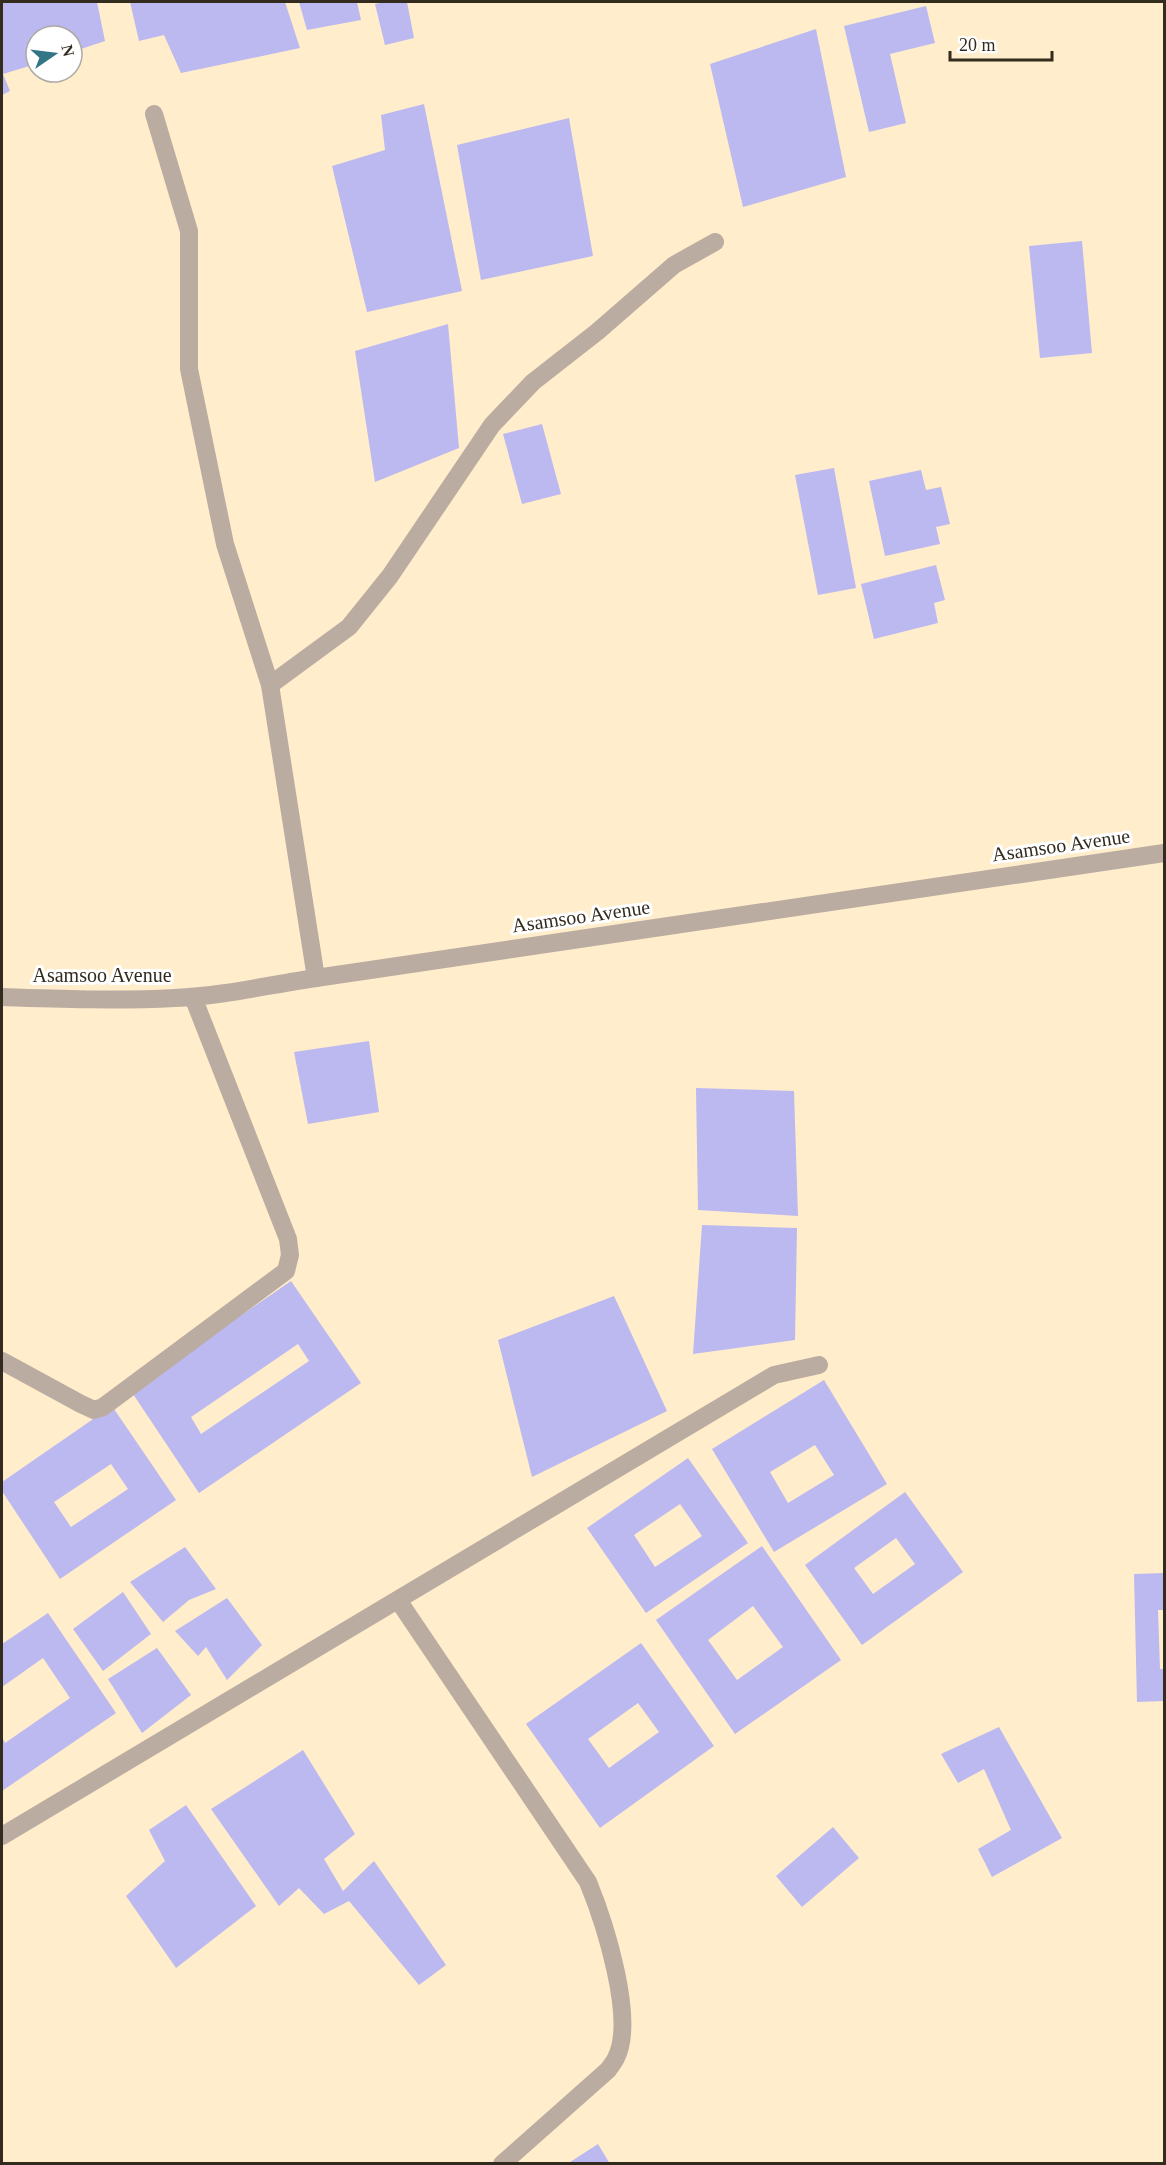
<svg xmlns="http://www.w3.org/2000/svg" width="1166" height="2165" font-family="'Times New Roman',serif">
	<rect width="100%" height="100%" fill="#ffedcb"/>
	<g fill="#bcb9f0" fill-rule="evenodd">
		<polygon points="2,2 97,2 105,41 72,52 72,36 36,36 36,64 3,74 10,91 2,95"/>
		<polygon points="130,2 285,2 300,48 181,73 164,35 139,41"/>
		<polygon points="299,2 357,2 361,20 307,30"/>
		<polygon points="384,2 407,2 414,38 385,45 375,4"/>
		<polygon points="926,6 935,43 890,54 906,123 869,132 844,26"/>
		<polygon points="816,29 846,177 743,207 710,64"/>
		<polygon points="424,104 462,291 367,312 332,166 385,150 381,115"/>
		<polygon points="569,118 593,256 481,280 457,145"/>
		<polygon points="1082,241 1092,353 1040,358 1029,246"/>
		<polygon points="448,324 459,448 375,482 355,351"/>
		<polygon points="542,424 561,494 522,504 503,434"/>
		<polygon points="834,468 856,588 818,595 795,475"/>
		<polygon points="921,470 926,490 941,487 950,524 936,527 940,544 885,556 869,481"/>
		<polygon points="936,565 945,600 934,603 938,623 874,639 861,584"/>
		<polygon points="369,1041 379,1112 308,1124 294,1052"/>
		<polygon points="696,1088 794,1091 798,1216 698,1210"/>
		<polygon points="702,1225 797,1228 795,1340 693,1354"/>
		<path d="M291 1281 361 1383 199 1493 131 1391ZM298 1344 309 1361 201 1434 191 1417Z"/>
		<polygon points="614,1296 667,1411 532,1477 498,1340"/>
		<path d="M824 1380 887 1484 774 1552 712 1449ZM815 1445 834 1475 788 1503 770 1472Z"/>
		<path d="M112 1406 176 1500 60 1579 2 1491V1482ZM111 1464 128 1489 71 1527 54 1502Z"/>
		<path d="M688 1458 748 1543 646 1613 587 1528ZM680 1504 702 1536 655 1567 634 1535Z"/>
		<path d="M905 1492 963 1572 862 1645 805 1565ZM896 1538 915 1564 873 1594 854 1568Z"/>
		<path d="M762 1546 841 1660 735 1734 656 1620ZM753 1606 783 1647 737 1680 708 1640Z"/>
		<polygon points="185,1547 216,1589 189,1600 163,1622 130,1582"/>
		<polygon points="1164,1573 1164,1610 1158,1610 1160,1669 1164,1669 1164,1701 1137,1702 1134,1574"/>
		<polygon points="123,1592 151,1634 103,1671 73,1629"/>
		<polygon points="227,1598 262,1645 227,1680 206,1647 198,1656 175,1631"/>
		<polygon points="48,1613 116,1713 2,1791 2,1737 5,1743 70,1698 43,1658 2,1687 2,1644"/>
		<path d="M641 1643 714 1746 600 1828 526 1724ZM638 1703 659 1732 609 1768 588 1739Z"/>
		<polygon points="157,1648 191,1695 142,1733 108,1679"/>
		<polygon points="999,1727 1062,1838 992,1877 978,1849 1011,1830 984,1769 958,1783 941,1754"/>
		<polygon points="303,1750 355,1834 324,1859 343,1891 374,1861 446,1965 419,1985 349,1901 324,1914 299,1888 279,1906 211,1809"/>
		<polygon points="186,1805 256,1906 176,1968 126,1896 165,1861 149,1830"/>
		<polygon points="833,1827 859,1858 802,1907 776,1876"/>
		<polygon points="598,2144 610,2164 567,2164"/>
	</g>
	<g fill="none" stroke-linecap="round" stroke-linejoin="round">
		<g stroke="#bbaca2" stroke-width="18">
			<polyline points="154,114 189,231 189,369 225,544 270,685 316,978"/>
			<polyline points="270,685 349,627 390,576 492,425 533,382 597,332 674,265 715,242"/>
			<path d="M2 997C59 999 117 1001 175 998 222 996 269 985 316 978L1164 853"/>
			<polyline points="2,1361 81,1404 94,1410 103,1407 286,1271 290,1255 288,1239 193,997"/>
			<path d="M398 1600 588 1882C604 1921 636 2019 616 2058 614 2062 611 2066 608 2070L502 2164"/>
			<polyline points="2,1836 774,1375 819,1365"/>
		</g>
	</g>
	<g text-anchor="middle" stroke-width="6" stroke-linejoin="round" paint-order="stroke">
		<g font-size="20" fill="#322b1e" stroke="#fff">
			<text transform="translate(1061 845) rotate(-8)" y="7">Asamsoo Avenue</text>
			<text transform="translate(581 916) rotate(-8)" y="7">Asamsoo Avenue</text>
			<text x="102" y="982">Asamsoo Avenue</text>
		</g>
	</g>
	<rect width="1166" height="2165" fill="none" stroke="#322b1e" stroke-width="6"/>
	<g transform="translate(54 54) rotate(76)"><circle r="28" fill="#ffffff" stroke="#adaaa5" stroke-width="1.5"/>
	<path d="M0-4.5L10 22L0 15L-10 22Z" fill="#327686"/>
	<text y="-9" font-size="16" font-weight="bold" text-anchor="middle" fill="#322b1e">N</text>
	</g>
	<path d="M950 51v9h102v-9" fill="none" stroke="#322b1e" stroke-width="3"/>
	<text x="959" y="51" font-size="18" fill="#322b1e" stroke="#ffffff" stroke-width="4.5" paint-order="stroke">20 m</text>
</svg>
